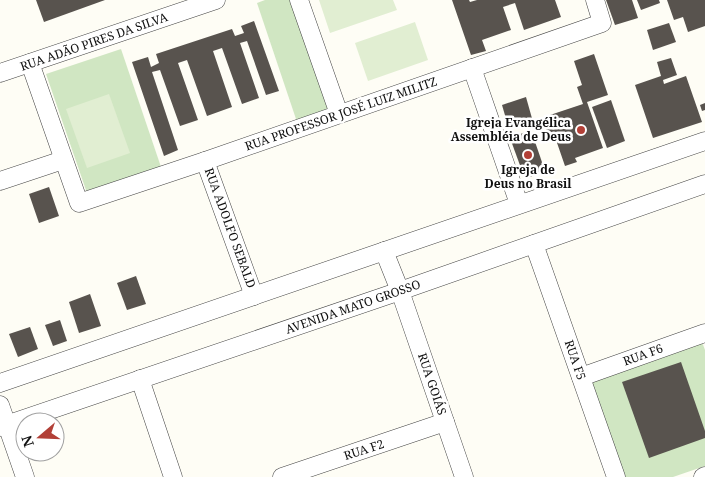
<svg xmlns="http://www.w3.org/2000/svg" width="705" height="477" font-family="'Noto Serif',serif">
	<rect width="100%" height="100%" fill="#fefdf5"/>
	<g fill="#d0e6c2">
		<polygon points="265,0 296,0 333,109 297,122 257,3"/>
		<polygon points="121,49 161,167 87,193 46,74"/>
		<polygon points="702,342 705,350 705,466 673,477 624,477 591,381"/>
	</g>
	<g fill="#e1eed2">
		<polygon points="319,0 393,0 397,10 330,33"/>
		<polygon points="415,22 428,60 368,81 355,43"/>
		<polygon points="109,94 130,153 87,168 66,109"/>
	</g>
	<g fill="#58534e">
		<polygon points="36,0 105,0 44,22"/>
		<polygon points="452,0 469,0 470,2 477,0 555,0 561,17 524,30 515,3 503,7 511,30 482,40 486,51 471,55"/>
		<polygon points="606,0 632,0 638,18 615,25"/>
		<polygon points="637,0 659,0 660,3 641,10"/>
		<polygon points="667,0 705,0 705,26 688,32 683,17 674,20"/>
		<polygon points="254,21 279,91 266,95 247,41 240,43 259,98 242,104 222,48 213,51 232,107 207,116 187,60 178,63 198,120 180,126 160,70 152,72 178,150 164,156 132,62 148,57 151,67 159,63 156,54 232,29 235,36 244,33 241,26"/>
		<polygon points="669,23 676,42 653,50 647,30"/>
		<polygon points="594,54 608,95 587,102 603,148 575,158 577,162 565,166 555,137 550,139 545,126 553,123 550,115 583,104 577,87 582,85 574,61"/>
		<polygon points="671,58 677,75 663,80 664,84 686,76 702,122 653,138 635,85 661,76 657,62"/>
		<polygon points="526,97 533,122 509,129 502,105"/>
		<polygon points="611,100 625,141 607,148 592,107"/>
		<polygon points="705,103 705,110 702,111 700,105"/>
		<polygon points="531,130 545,171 525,179 510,138"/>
		<polygon points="49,187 59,216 39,223 29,194"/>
		<polygon points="136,276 146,304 127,310 117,283"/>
		<polygon points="90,294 101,326 79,333 69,302"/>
		<polygon points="60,320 67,341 53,346 45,325"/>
		<polygon points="30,327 38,349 18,357 9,334"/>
		<polygon points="681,362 705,431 705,438 649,458 622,382"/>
	</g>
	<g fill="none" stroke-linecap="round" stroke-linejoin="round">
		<g stroke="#444" stroke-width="19">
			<g id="minor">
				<polyline points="299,0 339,114"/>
				<polyline points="30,63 79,203 205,161 602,23 595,0"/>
				<polyline points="472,68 519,204"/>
				<polyline points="0,73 216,0"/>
				<polyline points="205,161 254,296"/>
				<polyline points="0,181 63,160"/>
				<polyline points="534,244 616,477"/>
				<polyline points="384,251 400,291 464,477"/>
				<polyline points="581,377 705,333"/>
				<polyline points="140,379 173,477"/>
				<polyline points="0,383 705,141"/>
				<polyline points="0,405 25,477"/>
				<polyline points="0,427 400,291 705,184"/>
				<polyline points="282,477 445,422"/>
				<polyline points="703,477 705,476"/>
			</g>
		</g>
		<use href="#minor" stroke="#fff" stroke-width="18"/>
	</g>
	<g fill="#b24037" stroke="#fff" stroke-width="2">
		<circle cx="581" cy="130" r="5"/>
		<circle cx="528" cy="155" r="5"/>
	</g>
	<g text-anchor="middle" stroke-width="5" stroke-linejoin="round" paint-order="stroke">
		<g font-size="12" fill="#111" stroke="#fff">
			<text transform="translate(94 42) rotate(-19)" y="4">RUA ADÃO PIRES DA SILVA</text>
			<text transform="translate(341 114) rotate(-19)" y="4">RUA PROFESSOR JOSÉ LUIZ MILITZ</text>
			<text transform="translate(230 228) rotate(70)" y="4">RUA ADOLFO SEBALD</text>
			<text transform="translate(353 307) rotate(-19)" y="4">AVENIDA MATO GROSSO</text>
			<text transform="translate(643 355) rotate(-20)" y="4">RUA F6</text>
			<text transform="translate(575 360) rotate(71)" y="4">RUA F5</text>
			<text transform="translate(432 384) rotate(71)" y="4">RUA GOIÁS</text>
			<text transform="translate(364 450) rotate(-18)" y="4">RUA F2</text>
		</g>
		<g font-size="12" font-weight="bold" fill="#111" stroke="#fff" text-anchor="end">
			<text x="571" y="127">Igreja Evangélica<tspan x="571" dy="14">Assembléia de Deus</tspan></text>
			<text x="528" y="174" text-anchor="middle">Igreja de<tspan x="528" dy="14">Deus no Brasil</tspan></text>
		</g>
	</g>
	<g transform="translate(40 437) rotate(251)"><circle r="24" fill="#ffffff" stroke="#a0a0a0"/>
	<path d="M0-4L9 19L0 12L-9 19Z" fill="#b24037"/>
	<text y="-8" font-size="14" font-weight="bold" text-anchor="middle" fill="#111111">N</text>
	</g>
</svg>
